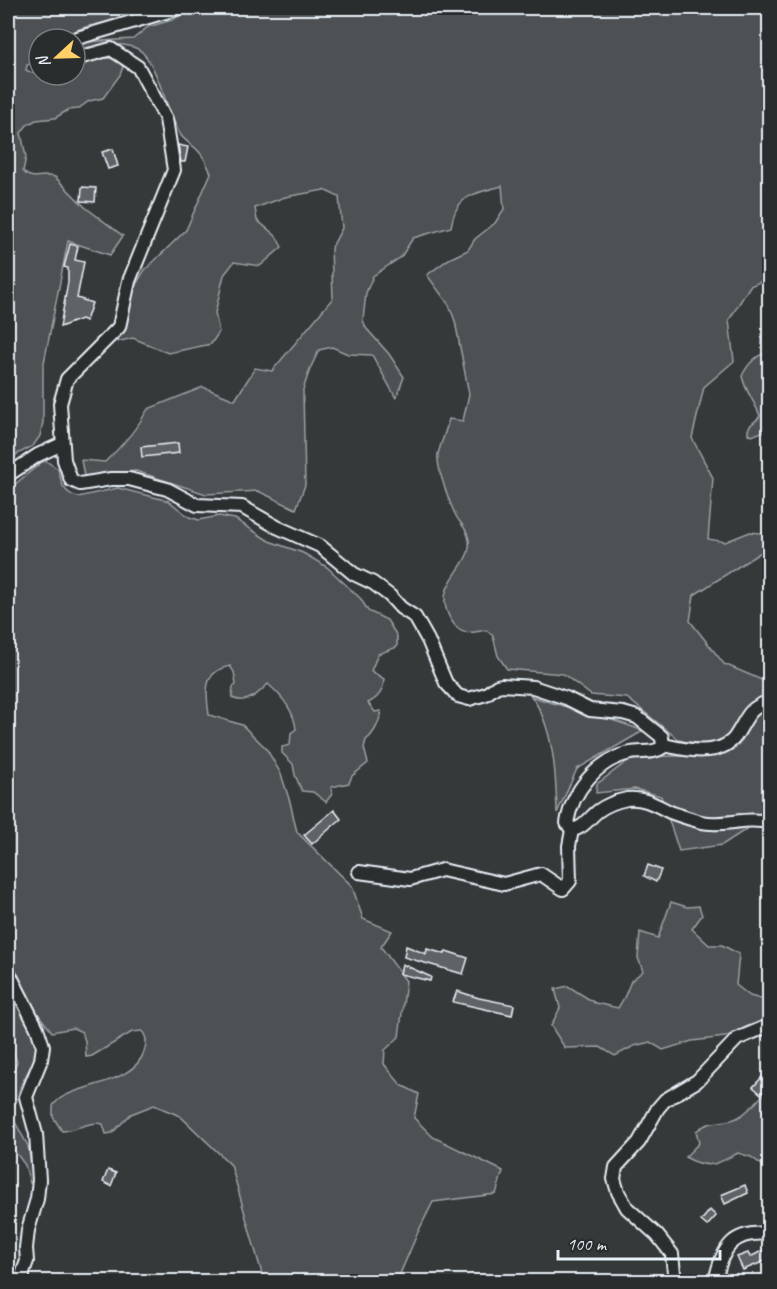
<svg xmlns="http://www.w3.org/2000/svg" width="777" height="1289" font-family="Caveat,sans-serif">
	<rect width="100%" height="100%" fill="#35393a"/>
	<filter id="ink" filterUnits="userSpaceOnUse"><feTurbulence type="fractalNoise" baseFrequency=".0167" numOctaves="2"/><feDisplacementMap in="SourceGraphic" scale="12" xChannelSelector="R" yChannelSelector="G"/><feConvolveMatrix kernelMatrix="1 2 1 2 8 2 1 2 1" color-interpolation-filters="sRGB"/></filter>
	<g filter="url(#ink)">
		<g fill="#4d5152" stroke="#9aa1a5" stroke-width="1.5">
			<path d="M8 8H154C142 10 133 16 122 19 103 25 78 24 64 39H39V60L27 65 26 70 32 73 39 72V75H75V63C89 60 114 51 123 67L120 75 103 98 89 101 78 109 68 110 55 118 36 120 27 125 21 133 26 157 23 171C31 182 45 173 55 177L85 207 123 236 110 255 68 241 43 368V422L40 436 33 446 8 459Z"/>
			<path d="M194 8H769V278L750 286 729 320 734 361 704 387 692 438 713 478 708 539 725 542 750 532 769 534V547L694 595 690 621 724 664 769 683V819H762L722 845 679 851 661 796 635 789 596 793 597 784 633 757 720 755 726 743 700 746 679 740 627 698 591 695 563 674 507 669 498 656 493 636 486 630C468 633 462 637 451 620 428 582 478 566 468 536 466 528 460 523 456 516 450 504 436 467 438 454 441 443 446 431 449 419L463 421 469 394 455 321 449 305 427 275 449 259 468 250 475 239 495 223 504 209 502 186C474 194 456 194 451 227L413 238 401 257 373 276 366 293 363 320 366 328 389 354 404 377 396 398 372 355 348 354 332 347 319 350 310 369 303 390 305 485 296 509 258 491 206 494 136 471 84 476 81 460 105 462C122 446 137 429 148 409L203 387 235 400 255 368 272 371 333 298 331 249 342 228 339 197 324 190 285 197 255 208 257 220 276 236 282 247 260 266 234 262 224 275 215 313 219 332 211 344 168 353 133 338 117 342 134 288 144 271 186 230 211 173C208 167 205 158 200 153 195 146 185 142 180 134 167 112 159 70 143 53 130 40 96 45 80 49L78 46 84 42 133 39 148 27 172 20Z"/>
			<path d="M769 351V429L752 436 748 434C747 423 755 424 760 416 755 402 745 391 742 376 748 363 756 356 769 351Z"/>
			<path d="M46 461 58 469C61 483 63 493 78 497L118 488 169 501 189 517 199 520 219 516 235 519 269 541 303 553 327 567 361 599 368 611 387 620 397 636V647L378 654 371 671 384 679C383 691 379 698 368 703L375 712 381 711C380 721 375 733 366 740L364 748 368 763 352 776 349 783 331 787 332 794 326 802 313 792 302 791 295 775 293 764 282 753V747L290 745 291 733 296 729C294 710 282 696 268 684 258 694 247 705 232 698L233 687 236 685 234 672 230 666C202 672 206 692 209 715L242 725 266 748 281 774 290 802 297 832 352 886 363 919 392 931 381 947 406 981 399 1037 385 1050 384 1064 401 1085 419 1094 414 1118 433 1137 503 1171 496 1194 433 1202 418 1232 397 1281H344L340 1276 329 1274 319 1281H264L231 1165 180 1116 154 1105 131 1114 112 1133 106 1134 103 1124C90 1120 75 1131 62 1131L53 1117V1106C65 1083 137 1088 145 1048 147 1042 146 1036 142 1031L132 1032 92 1056 86 1057 85 1041 82 1032 73 1028 52 1032 20 991 11 970 8 949V490L42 462Z"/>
			<path d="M531 696C568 709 606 716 643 731L577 769 557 813C556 776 554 726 531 696Z"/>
			<polygon points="671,902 687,907 699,906 702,915 692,929 709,945 722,945 739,954 736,985 750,996 769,1001 769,1019 748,1026 725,1037 692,1041 663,1050 650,1042 634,1046 615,1056 600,1047 565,1048 551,1026 560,1008 555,989 568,986 595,1003 618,1008 624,998 631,981 643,971 638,958 640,932 658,938"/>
			<path d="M16 999C24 1014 42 1038 36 1055 32 1066 26 1075 21 1085 18 1094 18 1105 9 1109L8 1082 17 1062 8 1035V1011Z"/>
			<path d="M769 1088V1170L751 1157 738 1153C715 1165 709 1170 685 1157L699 1143 696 1131C713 1118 721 1125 737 1118 749 1112 760 1098 769 1088Z"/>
			<polygon points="8,1109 28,1146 34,1181 30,1183 25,1165 8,1142"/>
		</g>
		<g fill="#5f6365" stroke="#e8f1f8" stroke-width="1.5">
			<polygon points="178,145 188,147 185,162 181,162"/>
			<polygon points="113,149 118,166 108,169 102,152"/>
			<polygon points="82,187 96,188 95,202 81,201"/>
			<polygon points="70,244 78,246 75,260 84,262 77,298 92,303 86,321 81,319 60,327 68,282 68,268 64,267"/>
			<polygon points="178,443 179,453 142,457 141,447"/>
			<polygon points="334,810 341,819 312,844 304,835"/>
			<polygon points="648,865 661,870 656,882 644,876"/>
			<polygon points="406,946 426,954 427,949 445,954 446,951 468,958 463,974 404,957"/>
			<polygon points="402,964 431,977 430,981 400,974"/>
			<polygon points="457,991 479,998 514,1005 512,1015 453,1002"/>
			<polygon points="763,1076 770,1081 770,1084 761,1094 753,1087"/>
			<polygon points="108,1170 116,1173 111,1186 103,1182"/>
			<polygon points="745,1185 748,1193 725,1204 721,1195"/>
			<polygon points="710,1210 716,1216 707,1226 701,1221"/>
			<polygon points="770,1247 770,1259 743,1270 737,1257 748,1253 750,1257"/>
		</g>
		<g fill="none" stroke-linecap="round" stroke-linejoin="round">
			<g stroke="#e8f1f8" stroke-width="16">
				<g id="street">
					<polyline points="74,39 179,8"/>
					<path d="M75 59 111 49 138 67 166 119 174 170 129 281 119 327 67 379 60 404 64 460 71 480 80 484 111 479H129L167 489 197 505 242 507 277 527 320 546 354 574 373 583 390 596 401 608 415 617 428 640 446 683 458 696 469 699 486 694 497 686 502 685 533 687 566 698 590 710 623 713 637 717 662 737 663 747C654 754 642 751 631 753 598 759 572 791 567 823L572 830C584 828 589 818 598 811 606 805 617 801 627 799 644 797 656 805 670 812 680 816 691 819 701 822 724 827 747 816 770 823"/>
					<polyline points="8,475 38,455 62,444"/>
					<path d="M664 745C685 750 720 757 735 737 748 718 746 709 770 701"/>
					<polyline points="359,872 410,879 442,870 504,884 541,874 563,889 570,881 569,846 572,830"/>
					<polyline points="8,971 37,1028 43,1046 41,1060 26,1097 36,1134 39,1180 37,1199 28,1230 26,1248 27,1261 23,1272 23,1282"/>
					<polyline points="675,1282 672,1254 657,1235 627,1208 618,1192 614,1179 616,1167 639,1142 658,1108 665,1100 697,1081 737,1039 770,1025"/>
					<path d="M715 1282C722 1248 732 1230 770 1234"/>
				</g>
			</g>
			<use href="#street" stroke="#2a2d2e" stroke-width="12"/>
		</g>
	</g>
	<rect width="777" height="1289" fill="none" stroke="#2a2d2e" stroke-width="30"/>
	<rect x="15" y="15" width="747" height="1259" fill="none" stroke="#e8f1f8" stroke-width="2" filter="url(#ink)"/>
	<g transform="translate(57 57) rotate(248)"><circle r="28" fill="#2a2d2e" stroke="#767b7f" stroke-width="1.5"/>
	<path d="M0-4.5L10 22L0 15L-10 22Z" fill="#ffd166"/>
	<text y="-9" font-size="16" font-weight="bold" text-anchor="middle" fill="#e8f1f8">N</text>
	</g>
	<path d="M558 1250v9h162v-9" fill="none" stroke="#e8f1f8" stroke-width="3"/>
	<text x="567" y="1250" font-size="18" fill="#e8f1f8" stroke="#2a2d2e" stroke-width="4.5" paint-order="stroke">100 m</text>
</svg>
